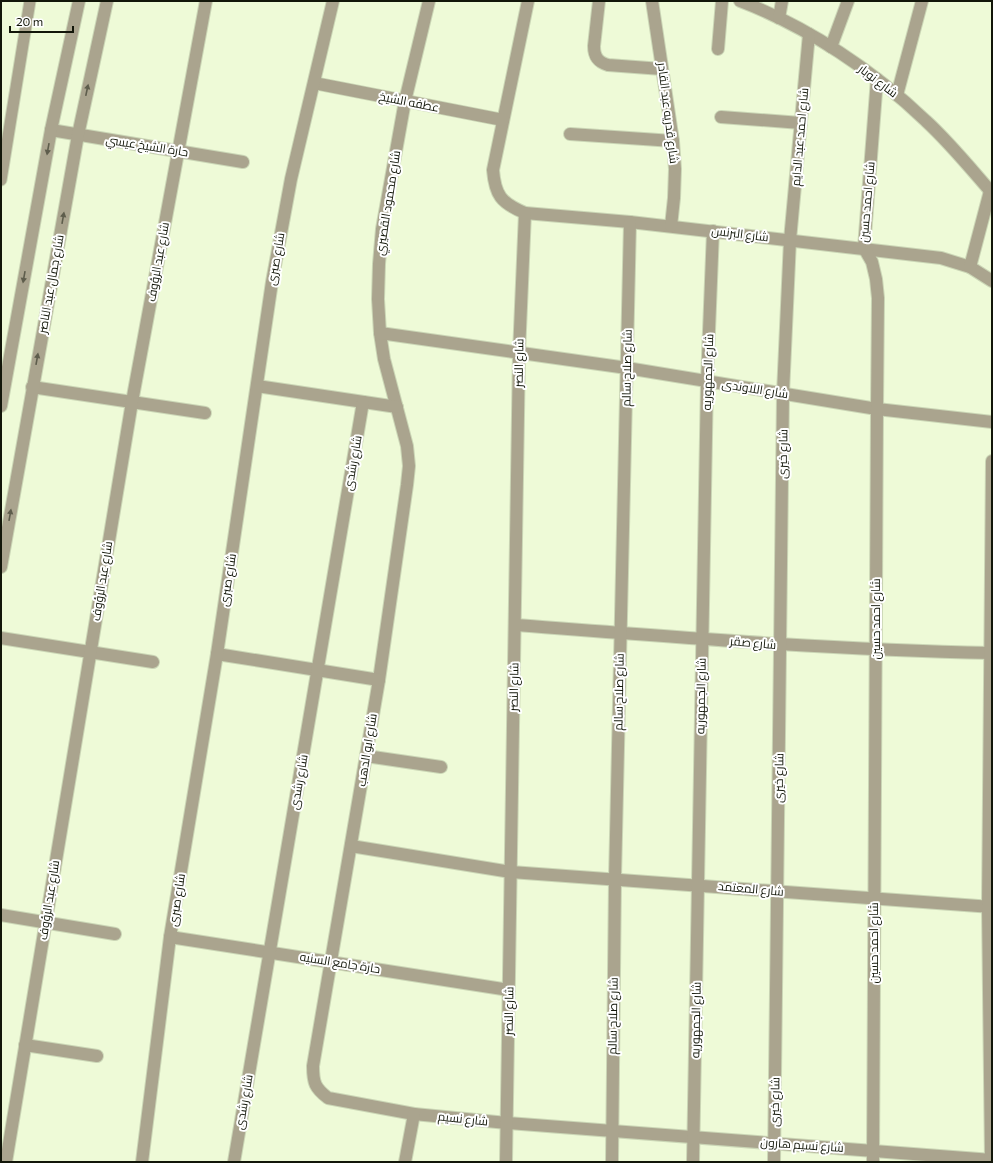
<svg xmlns="http://www.w3.org/2000/svg" width="993" height="1163" font-family="Commissioner,Cairo,sans-serif">
	<rect width="100%" height="100%" fill="#eefad7"/>
	<g fill="none" stroke-linecap="round" stroke-linejoin="round">
		<g stroke="#cbd6b6" stroke-width="13">
			<polyline id="service" points="1,180 30,1"/>
		</g>
		<g stroke="#cbd6b6" stroke-width="14">
			<g id="minor">
				<path d="M429 1 405 101 382 229 379 264 378 299 380 333 384 359 407 446 409 466 407 485 379 680 313 1066C313 1083 315 1088 328 1098L414 1114 507 1123 992 1160"/>
				<path d="M528 1 493 170C495 195 501 203 525 213L630 222 941 258 970 267 992 281"/>
				<path d="M599 1 594 46C594 57 598 62 608 65L662 69"/>
				<polyline points="652,1 673,141 675,169 674,198 671,226"/>
				<path d="M740 1C808 27 874 71 926 121 950 143 971 169 992 193"/>
				<polyline points="779,18 782,1"/>
				<polyline points="831,47 848,1"/>
				<polyline points="718,49 722,1"/>
				<polyline points="314,83 503,120"/>
				<polyline points="897,95 922,1"/>
				<polyline points="721,117 801,123"/>
				<polyline points="51,130 243,162"/>
				<polyline points="570,134 673,141"/>
				<polyline points="970,267 990,191"/>
				<polyline points="380,333 627,368 877,409 992,422"/>
				<polyline points="257,386 397,407"/>
				<polyline points="32,387 205,413"/>
				<polyline points="1,406 51,130 79,1"/>
				<polyline points="1,567 78,135 107,1"/>
				<path d="M515 625C674 637 833 650 992 653"/>
				<polyline points="1,638 153,662"/>
				<polyline points="217,654 379,680"/>
				<polyline points="366,756 441,767"/>
				<polyline points="351,846 511,872 992,907"/>
				<polyline points="1,915 115,934"/>
				<polyline points="170,937 509,990"/>
				<polyline points="25,1045 97,1056"/>
				<polyline points="6,1162 132,402 206,1"/>
				<polyline points="142,1162 170,937 217,654 272,282 291,179 333,1"/>
				<polyline points="234,1162 363,402"/>
				<polyline points="405,1162 414,1114"/>
				<polyline points="506,1162 519,353 525,213"/>
				<polyline points="612,1162 615,879 630,222"/>
				<polyline points="693,1162 707,381 713,231"/>
				<polyline points="774,1162 783,393 790,240 809,34"/>
				<polyline points="873,1162 877,409 878,298 876,279 872,262 864,248 877,79"/>
				<polyline points="991,1162 988,907 992,461"/>
			</g>
		</g>
		<use href="#service" stroke="#aaa48e" stroke-width="11"/>
		<use href="#minor" stroke="#aaa48e" stroke-width="12"/>
	</g>
	<defs><path id="oneway-solid" d="M-6-.8H1V-3.2L6.5 0L1 3.2V.8H-6Z"/></defs>
	<g fill="#5e5d4c">
		<use href="#oneway-solid" transform="translate(87 90) rotate(-78)"/>
		<use href="#oneway-solid" transform="translate(48 149) rotate(100)"/>
		<use href="#oneway-solid" transform="translate(63 218) rotate(-80)"/>
		<use href="#oneway-solid" transform="translate(24 277) rotate(100)"/>
		<use href="#oneway-solid" transform="translate(37 359) rotate(-80)"/>
		<use href="#oneway-solid" transform="translate(10 515) rotate(-80)"/>
	</g>
	<g text-anchor="middle" stroke-width="4" stroke-linejoin="round" paint-order="stroke">
		<g font-size="12" fill="#121609" stroke="#fff">
			<text transform="translate(878 81) rotate(37)" y="4">شارع نوبار</text>
			<text transform="translate(409 102) rotate(11)" y="4">عطفه الشيخ</text>
			<text transform="translate(668 113) rotate(83)" y="4">شارع قدريه عبد القادر</text>
			<text transform="translate(800 137) rotate(-85)" y="4">شارع احمد عبد الدايم</text>
			<text transform="translate(147 146) rotate(9)" y="4">حارة الشيخ عيسي</text>
			<text transform="translate(867 202) rotate(-85)" y="4">شارع احمد حسين</text>
			<text transform="translate(388 203) rotate(-81)" y="4">شارع محمود القصيري</text>
			<text transform="translate(740 234) rotate(7)" y="4">شارع البرنس</text>
			<text transform="translate(276 259) rotate(-80)" y="4">شارع صبرى</text>
			<text transform="translate(158 262) rotate(-80)" y="4">شارع عبد الرؤوف</text>
			<text transform="translate(51 284) rotate(-80)" y="4">شارع جمال عبد الناصر</text>
			<text transform="translate(519 363) rotate(-89)" y="4">شارع النصر</text>
			<text transform="translate(627 368) rotate(-89)" y="4">شارع صلاح سالم</text>
			<text transform="translate(708 372) rotate(-88)" y="4">شارع الجمهوريه</text>
			<text transform="translate(755 389) rotate(9)" y="4">شارع اللاوندى</text>
			<text transform="translate(783 454) rotate(-89)" y="4">شارع خيرى</text>
			<text transform="translate(353 463) rotate(-80)" y="4">شارع رشدى</text>
			<text transform="translate(228 580) rotate(-81)" y="4">شارع صبرى</text>
			<text transform="translate(102 581) rotate(-81)" y="4">شارع عبد الرؤوف</text>
			<text transform="translate(876 619) rotate(-90)" y="4">شارع احمد حسين</text>
			<text transform="translate(753 643) rotate(5)" y="4">شارع صقر</text>
			<text transform="translate(514 687) rotate(-89)" y="4">شارع النصر</text>
			<text transform="translate(619 692) rotate(-89)" y="4">شارع صلاح سالم</text>
			<text transform="translate(701 696) rotate(-89)" y="4">شارع الجمهوريه</text>
			<text transform="translate(367 750) rotate(-81)" y="4">شارع ابو الدهب</text>
			<text transform="translate(779 778) rotate(-89)" y="4">شارع خيرى</text>
			<text transform="translate(299 782) rotate(-80)" y="4">شارع رشدى</text>
			<text transform="translate(751 889) rotate(5)" y="4">شارع المعتمد</text>
			<text transform="translate(49 900) rotate(-81)" y="4">شارع عبد الرؤوف</text>
			<text transform="translate(177 900) rotate(-81)" y="4">شارع صبرى</text>
			<text transform="translate(874 943) rotate(-90)" y="4">شارع احمد حسين</text>
			<text transform="translate(340 963) rotate(9)" y="4">حارة جامع السنيه</text>
			<text transform="translate(509 1011) rotate(-89)" y="4">شارع النصر</text>
			<text transform="translate(613 1016) rotate(-89)" y="4">شارع صلاح سالم</text>
			<text transform="translate(696 1020) rotate(-89)" y="4">شارع الجمهوريه</text>
			<text transform="translate(244 1102) rotate(-80)" y="4">شارع رشدى</text>
			<text transform="translate(775 1102) rotate(-89)" y="4">شارع خيرى</text>
			<text transform="translate(463 1119) rotate(6)" y="4">شارع نسيم</text>
			<text transform="translate(802 1145) rotate(4)" y="4">شارع نسيم هارون</text>
		</g>
	</g>
	<rect width="993" height="1163" fill="none" stroke="#121609" stroke-width="4"/>
	<path d="M10 26v6h63v-6" fill="none" stroke="#121609" stroke-width="2"/>
	<text x="16" y="26" font-size="12" fill="#121609" stroke="#ffffff" stroke-width="3" paint-order="stroke">20 m</text>
</svg>
